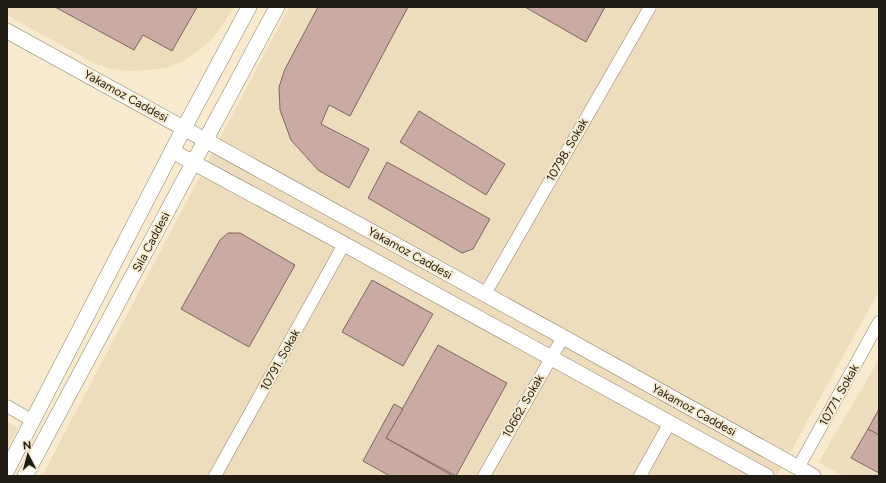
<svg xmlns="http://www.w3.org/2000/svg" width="886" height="483" font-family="Figtree,sans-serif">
	<rect width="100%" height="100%" fill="#f7eacf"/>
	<g fill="#edddbc">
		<polygon points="7,7 234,7 222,26 211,40 198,51 184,61 166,68 147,70 129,71 112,69 95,64 7,15"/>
		<polygon points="289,7 879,7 879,291 777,476 42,476"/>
		<polygon points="879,359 879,476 843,476 819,462"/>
		<polygon points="7,422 18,428 7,448"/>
	</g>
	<g fill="#caaba4" stroke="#81655f">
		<polygon points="55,7 197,7 172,51 143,35 134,50"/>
		<polygon points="318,7 408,7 350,116 329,105 321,124 369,149 349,188 318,170 291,140 280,110 279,87 285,69"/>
		<polygon points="525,7 605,7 586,42"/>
		<polygon points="419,111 505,164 486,195 400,142"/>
		<polygon points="387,162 490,219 473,249 462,253 368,198"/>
		<polygon points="228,233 240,233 295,265 249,347 181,309 220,240"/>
		<polygon points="372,280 433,314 403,366 342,332"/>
		<polygon points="438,345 507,383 456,476 386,438"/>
		<polygon points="394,404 403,409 386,438 453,476 390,476 363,461"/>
		<polygon points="879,409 879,435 868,429"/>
		<polygon points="868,429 879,435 879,473 851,458"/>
	</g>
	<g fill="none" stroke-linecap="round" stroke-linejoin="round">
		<g stroke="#8c8068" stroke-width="13">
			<g id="minor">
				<polyline points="485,294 650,7"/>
				<polyline points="7,406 33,421"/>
				<polyline points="798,468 879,322"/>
				<polyline points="215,476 344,244"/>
				<polyline points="484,476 563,337"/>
				<polyline points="640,476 669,424"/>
			</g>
		</g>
		<g stroke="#8c8068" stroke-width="16">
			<g id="tertiary">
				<polyline points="7,31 563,337 813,476"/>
				<polyline points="172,151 344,244 766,476"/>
				<polyline points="7,470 184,128 249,7"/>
				<polyline points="25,476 277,7"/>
			</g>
		</g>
		<use href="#minor" stroke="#fff" stroke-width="12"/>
		<use href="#tertiary" stroke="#fff" stroke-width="15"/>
	</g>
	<g text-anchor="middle" stroke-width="4" stroke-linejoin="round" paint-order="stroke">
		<g font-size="12" fill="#221d14" stroke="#f7eacf">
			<text transform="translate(126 96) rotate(29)" y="4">Yakamoz Caddesi</text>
			<text transform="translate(567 150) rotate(-60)" y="4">10798. Sokak</text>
			<text transform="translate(151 242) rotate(-62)" y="4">Sıla Caddesi</text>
			<text transform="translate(410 253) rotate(29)" y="4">Yakamoz Caddesi</text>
			<text transform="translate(280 360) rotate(-61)" y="4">10791. Sokak</text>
			<text transform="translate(839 395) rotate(-61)" y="4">10771. Sokak</text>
			<text transform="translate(523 406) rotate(-60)" y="4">10662. Sokak</text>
			<text transform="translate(694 410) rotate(29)" y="4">Yakamoz Caddesi</text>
		</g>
	</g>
	<rect width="886" height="483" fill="none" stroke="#221d14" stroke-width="16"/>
	<g transform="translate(28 455) rotate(354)" stroke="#f7eacf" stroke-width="3" paint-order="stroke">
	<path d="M0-3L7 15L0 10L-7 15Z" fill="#221d14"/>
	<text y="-6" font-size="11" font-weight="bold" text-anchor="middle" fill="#221d14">N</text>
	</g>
</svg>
